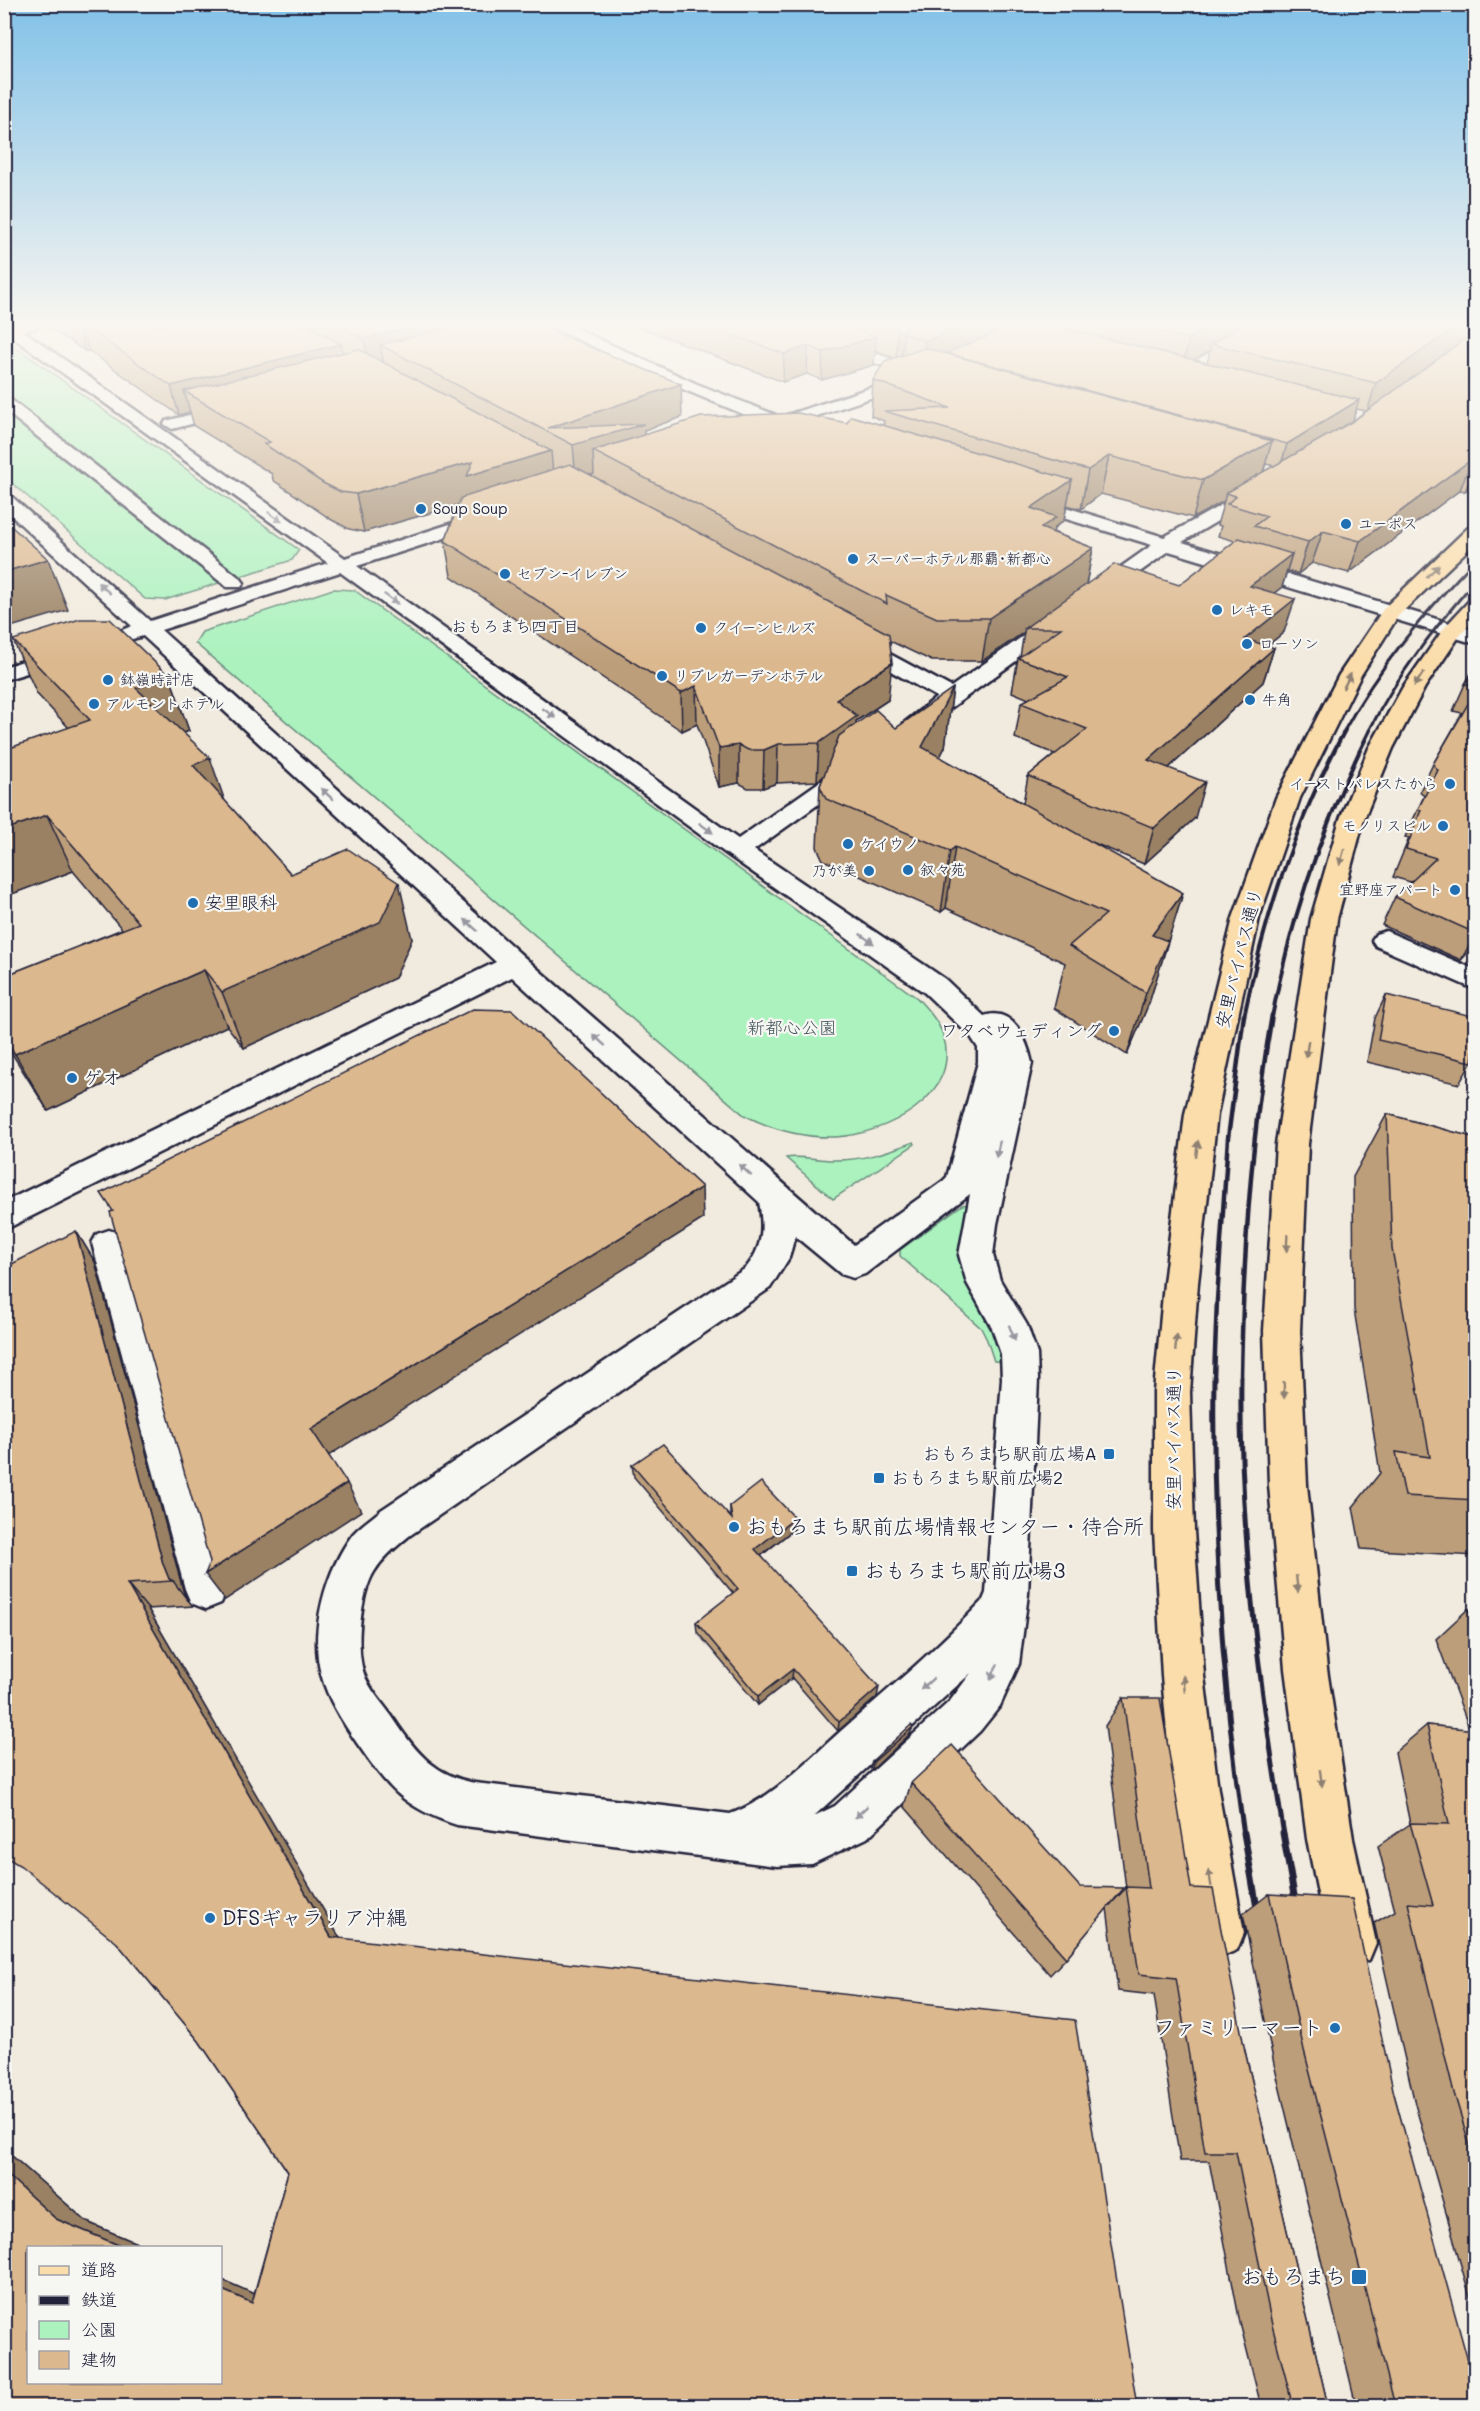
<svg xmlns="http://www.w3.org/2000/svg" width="1480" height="2411" font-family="Mali,'Klee One',sans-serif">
	<rect width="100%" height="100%" fill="#f1eade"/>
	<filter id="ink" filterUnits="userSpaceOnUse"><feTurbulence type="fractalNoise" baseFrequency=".0167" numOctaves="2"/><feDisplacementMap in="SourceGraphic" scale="12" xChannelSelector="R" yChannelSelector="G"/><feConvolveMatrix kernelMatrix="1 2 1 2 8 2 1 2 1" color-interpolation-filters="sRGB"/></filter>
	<g filter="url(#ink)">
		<g fill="#abf2be" stroke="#668a7c" stroke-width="1.5">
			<polygon points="5,342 10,343 299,550 292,560 165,600 145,599 5,477"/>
			<path d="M333 589 354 590 917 998C927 1009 938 1020 943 1035 963 1096 885 1134 836 1137 803 1138 773 1130 744 1115L195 643 202 632Z"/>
			<path d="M914 1142 915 1144 833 1199 786 1158C799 1155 817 1160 832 1160 861 1161 887 1152 914 1142Z"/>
			<polygon points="968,1204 992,1322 1005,1362 994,1361 987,1340 981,1328 900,1256 900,1250 962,1205"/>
		</g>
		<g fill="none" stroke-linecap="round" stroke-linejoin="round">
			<g stroke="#22223b" stroke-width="5">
				<g id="minor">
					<path d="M4 325H15L345 558 484 513H498L500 517 498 521 357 566 738 839 849 761 857 759 865 761 869 766 865 771 754 850 945 979 984 1016C1013 1006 1027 1040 1032 1063L997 1224 993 1255 1000 1280 1027 1325 1037 1354 1038 1379 1028 1594 1019 1664 1000 1706 980 1731 867 1838 812 1864 777 1866 457 1825C403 1807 389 1789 357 1743 342 1721 328 1700 321 1674 309 1630 326 1570 353 1534 361 1525 372 1518 381 1510L746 1268C763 1247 764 1228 759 1202L512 977 4 1230V1202L496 962 143 636 129 640 122 638 119 634 122 630 132 626 4 509V494L10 495 150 621 328 563 4 331ZM340 572 728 855 925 993 971 1037 978 1048V1062L947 1177 943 1181 854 1245 525 958 161 630ZM970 1194 959 1255 967 1283 992 1328 1001 1354 1002 1379 986 1593 983 1600C939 1647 890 1688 842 1730 808 1760 773 1799 730 1814L475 1783C435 1775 417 1754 395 1721 386 1707 373 1694 366 1679 354 1654 360 1595 374 1572 383 1557 396 1547 409 1536L770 1288 789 1258 795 1236 841 1274 853 1278 865 1274ZM971 1673 950 1701 835 1806 814 1816Z"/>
					<polygon points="548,325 568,325 697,384 781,417 907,376 783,325 804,325 932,375 935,378 932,381 921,381 796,423 801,428 799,432 793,433 780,429 766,433 758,428 765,423 685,390"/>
					<polygon points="4,397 10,399 241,579 244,583 241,587 227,587 4,410"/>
					<polygon points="235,403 241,405 243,408 241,411 172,429 164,424 166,421"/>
					<polygon points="1259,484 1265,485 1268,489 1265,493 1182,542 1476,631 1476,644 1169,551 923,728 915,730 907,728 904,723 937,697 846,646 842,642 846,638 853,636 860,638 951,687 1152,545 1017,504 1014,500 1017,496 1029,496 1164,537"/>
					<polygon points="68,647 76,648 79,653 76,658 4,680 4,667"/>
					<polygon points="1386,931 1476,970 1476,990 1376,946 1372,940 1376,934"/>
					<polygon points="109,1230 121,1234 126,1243 227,1589 221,1603 206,1609 191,1603 185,1589 92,1243 97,1234"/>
				</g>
			</g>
			<g stroke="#22223b" stroke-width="5">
				<polygon id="major" points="9,325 38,325 36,328 4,335 4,327"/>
			</g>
			<g stroke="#22223b" stroke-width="5">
				<g id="highway">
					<polygon points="1476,526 1476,542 1398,616 1361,675 1300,798 1259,918 1217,1114 1198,1283 1190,1392 1194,1531 1204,1676 1218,1790 1244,1933 1237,1950 1220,1957 1203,1950 1196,1933 1172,1790 1162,1676 1154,1531 1154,1392 1164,1283 1185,1114 1233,918 1276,798 1339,675 1384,608 1469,527"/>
					<polygon points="1476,599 1476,618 1460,635 1425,687 1393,748 1364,819 1337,919 1308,1144 1300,1331 1307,1485 1327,1669 1353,1839 1376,1943 1369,1960 1352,1967 1335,1960 1328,1943 1307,1839 1285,1669 1269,1485 1264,1331 1276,1144 1311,919 1340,819 1369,748 1403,687 1445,627 1469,601"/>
				</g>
			</g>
			<use href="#minor" fill="#f6f6f2" fill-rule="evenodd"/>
			<use href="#major" fill="#fbddab" fill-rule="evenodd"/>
			<use href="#highway" fill="#fbddab" fill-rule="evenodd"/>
			<g stroke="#22223b" stroke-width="3">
				<path d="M1344 731C1379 666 1425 612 1476 559"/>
				<path d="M1369 731C1397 675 1435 627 1476 580"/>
			</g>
			<g stroke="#22223b" stroke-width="4">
				<path d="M1244 1017C1264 918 1297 819 1345 730"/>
				<path d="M1272 1017C1291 917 1324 821 1370 730"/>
			</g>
			<g stroke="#22223b" stroke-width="4.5">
				<polyline points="1214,1378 1217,1300 1228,1138 1244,1015"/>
				<path d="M1241 1378C1243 1257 1251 1134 1272 1015"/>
			</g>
			<g stroke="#22223b" stroke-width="5">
				<path d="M1214 1377C1212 1529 1222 1684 1244 1835"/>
				<path d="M1241 1377C1239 1530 1259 1683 1284 1835"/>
			</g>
			<g stroke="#22223b" stroke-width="7">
				<polyline points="1244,1833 1259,1920"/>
				<polyline points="1283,1833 1297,1912"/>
			</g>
		</g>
		<g fill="#bd9e7a" stroke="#22223b" stroke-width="1.5" fill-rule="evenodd">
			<path d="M45 325H536L682 417 644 430V435L847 423 883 425 884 421 871 416 873 380 895 358 875 350 874 365 822 380 807 374 783 382 634 325H1476V483L1465 491 1460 490 1349 573 1312 563 1298 574 1287 571 1282 587 1274 593 1284 632 1267 646 1274 648 1263 682 1169 768 1195 818 1144 864 1087 840 1183 893 1149 1003 1127 1055 1054 1008 1065 963 946 908 941 912 823 860 817 847 820 786 824 776 817 781 777 783 763 788H748L739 783 719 787 697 724 682 731 451 576 445 541 458 505 364 532 349 529 332 520 273 480 272 474 194 426 190 412 179 415 89 351H85ZM1210 351 1207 363 1194 360ZM1356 409 1366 411 1352 421ZM1266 464 1274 466 1263 472ZM1101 494 1193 518 1224 501 1217 525 1221 526 1218 536 1235 541 1179 585H1086L1093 548 1053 532 1054 528 1064 520 1067 505 1081 509ZM1024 632 1020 657 1018 658 1012 692 1029 699 1021 703 1015 738 1055 754 1028 776 1023 803 940 757 945 747 953 688 896 728 856 724V721L888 700 890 641 932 661H982Z"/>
			<polygon points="13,640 170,677 189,731 184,733 225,801 291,874 412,939 395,978 244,1048 227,1026 48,1111 4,1041 4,976 122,929 73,871 4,897 4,750 69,728 37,694"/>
			<polygon points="1476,665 1476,944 1461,960 1382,925 1395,897 1411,882 1393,877 1409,838 1405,837 1424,796 1420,791 1433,764 1462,713 1453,711 1465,684"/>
			<polygon points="1386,995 1472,1062 1459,1084 1367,1062 1375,1018"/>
			<polygon points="1387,1114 1476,1138 1476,1556 1361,1549 1353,1507 1380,1473 1354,1309 1353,1177"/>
			<polygon points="76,1231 95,1262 183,1590 186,1598 193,1606 148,1609 339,1938 1137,2406 4,2406 4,2149 87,2222 146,2247 28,2247 220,2382 220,2279 254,2294 288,2172 199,2041 117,1943"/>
			<polygon points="632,1465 730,1517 730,1506 795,1518 794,1529 761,1556 877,1697 838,1731 792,1678 758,1705 697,1632 696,1622 733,1593 634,1477"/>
			<polygon points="1468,1609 1476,1609 1476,2318 1415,2104 1374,1923 1395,1911 1378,1846 1410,1824 1395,1752 1427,1725 1470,1730 1436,1639"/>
			<polygon points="1123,1698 1191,1888 1245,2051 1328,2406 1261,2406 1240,2323 1209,2161 1180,2161 1154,1995 1118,1991 1107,1908 1066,1958 1050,1975 904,1806 911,1783 1109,1906 1126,1888 1105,1726"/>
			<polygon points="910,1734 872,1770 870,1768 872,1761"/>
			<polygon points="1269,1894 1394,2094 1476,2406 1355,2406 1356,2405 1274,2064 1243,1914"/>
		</g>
		<g fill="#9a8163" stroke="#22223b" stroke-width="1.5">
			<polygon points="77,325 81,325 89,351 85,351"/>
			<polygon points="419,325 517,325 380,345 384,363 369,367 364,339"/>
			<polygon points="964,325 1011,325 971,349 946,353 946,359 922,369 925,341"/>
			<polygon points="1212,325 1253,325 1211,344 1210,351 1183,367 1189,339"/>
			<polygon points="1459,325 1476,325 1476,333 1367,412 1376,383"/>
			<polygon points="907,328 904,333 902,356 896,358 898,331"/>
			<polygon points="876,337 874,365 822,380 823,352"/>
			<polygon points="341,344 347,372 184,391 190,412 179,415 171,386"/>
			<polygon points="808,346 807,374 783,382 784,354"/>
			<polygon points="681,384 682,417 644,430 646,458 593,451 594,474 576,480 573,445 548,428"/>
			<polygon points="1359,400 1352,423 1280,468 1287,444"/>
			<polygon points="1272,441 1261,479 1226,493 1224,501 1193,518 1203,480"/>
			<polygon points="551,451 554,487 471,501 364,532 356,494 473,462"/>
			<polygon points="1109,456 1101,494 1081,509 1088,470"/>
			<polygon points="1472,459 1460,490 1349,573 1360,541"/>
			<polygon points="1476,465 1476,483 1465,491"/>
			<polygon points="1072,480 1064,520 1054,528 1049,558 1031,508"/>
			<polygon points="1323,531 1312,563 1298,574 1308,542"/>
			<polygon points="1093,548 1085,589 1025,628 1024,632 982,661 989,618"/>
			<polygon points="1292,554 1282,587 1240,619 1250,586"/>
			<polygon points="48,559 68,610 4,629 4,572"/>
			<polygon points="1295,599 1284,632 1235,673 1245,639"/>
			<polygon points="1274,648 1263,682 1139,795 1148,760"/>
			<polygon points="892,663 888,700 856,721 854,754 817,781 819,743 836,699"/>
			<polygon points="170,677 189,731 156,743 136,688"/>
			<polygon points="696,686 697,724 682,731 681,693"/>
			<polygon points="953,688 945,747 915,807 922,747"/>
			<polygon points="778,744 777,783 763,788 764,750"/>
			<polygon points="739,745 739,783 719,787 719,748"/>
			<polygon points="210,758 229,813 193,765"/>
			<polygon points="1205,782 1195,818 1144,864 1154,828"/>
			<polygon points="47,815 73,871 4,897 4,830"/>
			<polygon points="955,847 946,908 941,912 950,851"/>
			<polygon points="399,883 412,939 395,978 244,1048 222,992"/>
			<polygon points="1183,893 1149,1003 1127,1055 1146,993 1152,935"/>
			<polygon points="1476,933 1476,944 1461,960"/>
			<polygon points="204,970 227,1026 48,1111 15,1054"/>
			<polygon points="702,1187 703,1219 325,1458 311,1429"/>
			<polygon points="76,1231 95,1262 183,1590 186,1598 173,1581 169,1579 163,1564"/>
			<polygon points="347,1483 361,1511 225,1600 205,1574"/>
			<polygon points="795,1518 794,1529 755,1560 755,1549"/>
			<polygon points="127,1584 148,1609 348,1952 331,1937"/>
			<polygon points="793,1669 792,1678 758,1705 758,1696"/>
			<polygon points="879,1687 877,1697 838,1731 839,1722"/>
			<polygon points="913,1727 910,1734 872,1770 873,1762"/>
			<polygon points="4,2149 87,2222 146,2247 123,2247 56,2219 4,2172"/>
			<polygon points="220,2279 275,2303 252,2303 220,2289"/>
		</g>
		<g fill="#dcb88e" stroke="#22223b" stroke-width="1.5">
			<polygon points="83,325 308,325 341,344 171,386"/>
			<polygon points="339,325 419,325 364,339"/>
			<polygon points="459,325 536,325 681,384 548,428 644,424 573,445 380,345"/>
			<polygon points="706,325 847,325 876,337 823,352 808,346 784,354"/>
			<polygon points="884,325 964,325 925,341 904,333 907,328 898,331"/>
			<polygon points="1006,325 1050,325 1359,400 1287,444 946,353 986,337"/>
			<polygon points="1132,325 1212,325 1189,339"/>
			<polygon points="1242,325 1459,325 1376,383 1211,344"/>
			<polygon points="1476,331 1476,460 1472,459 1360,541 1323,531 1308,542 1254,526 1267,516 1227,504 1236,496 1226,493 1353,421"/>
			<polygon points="925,348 1272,441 1203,480 1109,456 1088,470 884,411 950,408 873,380 885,361"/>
			<polygon points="358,349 551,451 467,476 473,462 356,494 341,492 323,483 264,444 270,442 184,391"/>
			<polygon points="798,413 847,423 851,416 1072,480 1031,508 1056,517 1041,528 1093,548 989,618 937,618 886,595 887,604 593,451 701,417"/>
			<polygon points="570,464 889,634 892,663 836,699 857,716 819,743 778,744 764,750 748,750 739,745 719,748 696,686 681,693 445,541 461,498"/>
			<polygon points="4,520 48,559 4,572"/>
			<polygon points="1239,538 1292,554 1250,586 1295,599 1245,639 1274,648 1148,760 1205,782 1154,828 1028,776 1087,729 1021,703 1068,677 1018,658 1061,628 1025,628 1115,564 1179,585"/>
			<polygon points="80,619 110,619 170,677 136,688 210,758 193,765 291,874 348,849 399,883 380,922 222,992 204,970 15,1054 4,1037 4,976 139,923 47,815 4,830 4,750 90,720 13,640"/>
			<polygon points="1476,665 1476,687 1465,684"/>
			<polygon points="953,688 922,747 1183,893 1152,935 1168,941 1146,993 1069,946 1106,914 955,847 950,851 826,799 820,786 839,736 876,710 896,728"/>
			<polygon points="1476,690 1476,933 1475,933 1395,897 1436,858 1406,849 1421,810 1418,809 1438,770 1433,764"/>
			<polygon points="1386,995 1476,1017 1476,1027 1472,1062 1378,1040"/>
			<polygon points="473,1009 512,1010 702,1187 311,1429 347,1483 205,1574 210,1562 110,1212 113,1211 101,1193"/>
			<polygon points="1387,1114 1476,1138 1476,1500 1405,1496 1396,1452 1430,1457 1392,1249"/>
			<polygon points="76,1231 163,1564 169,1579 173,1581 127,1584 331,1937 1075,2020 1137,2406 4,2406 4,2172 56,2219 123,2247 28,2247 28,2382 220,2382 220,2289 252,2303 288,2172 199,2041 117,1943 21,1866 4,1856 4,1268"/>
			<polygon points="663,1444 732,1519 730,1506 761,1482 795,1518 755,1549 879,1687 839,1722 793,1669 758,1696 696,1622 738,1589 632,1465"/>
			<polygon points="1468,1609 1476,1609 1476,1628"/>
			<polygon points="1123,1698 1160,1698 1191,1888 1213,1889 1245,2051 1328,2406 1293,2406 1272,2325 1236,2152 1205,2152 1176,1978 1139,1974 1126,1887 1149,1888"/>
			<polygon points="911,1725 913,1727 873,1762 872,1761"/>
			<polygon points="1427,1725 1476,1730 1476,2166 1454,2093 1408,1903 1433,1905 1410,1823 1449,1824"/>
			<polygon points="952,1745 1080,1887 1124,1888 1066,1958 911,1783"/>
			<polygon points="1269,1894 1352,1899 1394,2094 1476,2390 1476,2406 1395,2406 1304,2050"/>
		</g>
		<defs><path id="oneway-solid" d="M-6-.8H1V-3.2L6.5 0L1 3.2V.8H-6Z" transform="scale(1.5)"/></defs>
		<g fill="#9797a0">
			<use href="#oneway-solid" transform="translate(275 517) rotate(35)"/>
			<use href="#oneway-solid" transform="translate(104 588) rotate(-138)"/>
			<use href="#oneway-solid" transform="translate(391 599) rotate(36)"/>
			<use href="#oneway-solid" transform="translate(549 713) rotate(36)"/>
			<use href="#oneway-solid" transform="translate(327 794) rotate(-138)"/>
			<use href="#oneway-solid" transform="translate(706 828) rotate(36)"/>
			<use href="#oneway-solid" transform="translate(471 925) rotate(-138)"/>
			<use href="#oneway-solid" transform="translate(867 939) rotate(35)"/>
			<use href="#oneway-solid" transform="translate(599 1040) rotate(-138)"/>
			<use href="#oneway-solid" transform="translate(998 1149) rotate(103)"/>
			<use href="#oneway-solid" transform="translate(745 1170) rotate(-138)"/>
			<use href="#oneway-solid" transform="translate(1012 1333) rotate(69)"/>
			<use href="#oneway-solid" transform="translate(994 1672) rotate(115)"/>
			<use href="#oneway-solid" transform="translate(927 1684) rotate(138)"/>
			<use href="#oneway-solid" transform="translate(861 1812) rotate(137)"/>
		</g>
		<g fill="#8e8073">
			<use href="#oneway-solid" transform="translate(1433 571) rotate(-43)"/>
			<use href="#oneway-solid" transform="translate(1419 679) rotate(124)"/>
			<use href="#oneway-solid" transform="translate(1347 681) rotate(-62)"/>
			<use href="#oneway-solid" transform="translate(1342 857) rotate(106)"/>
			<use href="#oneway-solid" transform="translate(1307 1049) rotate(99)"/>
			<use href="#oneway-solid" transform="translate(1197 1149) rotate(-83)"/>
			<use href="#oneway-solid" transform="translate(1287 1243) rotate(93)"/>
			<use href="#oneway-solid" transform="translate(1176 1343) rotate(-85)"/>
			<use href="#oneway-solid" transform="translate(1284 1390) rotate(88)"/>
			<use href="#oneway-solid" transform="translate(1297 1584) rotate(84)"/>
			<use href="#oneway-solid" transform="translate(1184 1684) rotate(-96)"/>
			<use href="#oneway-solid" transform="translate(1321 1778) rotate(82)"/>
			<use href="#oneway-solid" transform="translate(1210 1878) rotate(-99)"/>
		</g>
	</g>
	<linearGradient id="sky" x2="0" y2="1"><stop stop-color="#81c1e8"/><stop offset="0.49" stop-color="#f9f6f0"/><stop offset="1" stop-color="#f9f6f0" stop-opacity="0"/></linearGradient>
	<rect width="1480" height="663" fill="url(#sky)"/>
	<g fill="#1f6fb2" stroke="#f6f6f2" stroke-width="2">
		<circle cx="421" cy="509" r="6"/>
		<circle cx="1346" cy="524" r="6"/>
		<circle cx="853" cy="559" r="6"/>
		<circle cx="505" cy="574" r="6"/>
		<circle cx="1217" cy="610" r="6"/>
		<circle cx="701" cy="628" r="6"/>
		<circle cx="1247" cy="644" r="6"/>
		<circle cx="662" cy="676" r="6"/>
		<circle cx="108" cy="680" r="6"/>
		<circle cx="1250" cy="700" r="6"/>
		<circle cx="94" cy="704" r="6"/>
		<circle cx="1450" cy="784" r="6"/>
		<circle cx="1443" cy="826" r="6"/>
		<circle cx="848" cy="844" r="6"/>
		<circle cx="908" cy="870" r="6"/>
		<circle cx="869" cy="871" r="6"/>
		<circle cx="1455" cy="890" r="6"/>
		<circle cx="193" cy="903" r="6"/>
		<circle cx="1114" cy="1031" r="6"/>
		<circle cx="72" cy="1078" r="6"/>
		<rect x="1103" y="1448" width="12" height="12" rx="3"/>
		<rect x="873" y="1472" width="12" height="12" rx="3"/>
		<circle cx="734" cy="1527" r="6"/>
		<rect x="846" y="1565" width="12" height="12" rx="3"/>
		<circle cx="210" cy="1918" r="6"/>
		<circle cx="1335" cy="2028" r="6"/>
		<rect x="1351" y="2269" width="16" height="16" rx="3"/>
	</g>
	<g text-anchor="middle" stroke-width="4.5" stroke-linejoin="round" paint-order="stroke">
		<g font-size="15" fill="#22223b" stroke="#f6f6f2" text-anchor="start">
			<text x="433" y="514">Soup Soup</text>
			<text x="1358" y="529">ユーポス</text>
			<text x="865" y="564">スーパーホテル那覇･新都心</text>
			<text x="517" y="579">セブン-イレブン</text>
			<text x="1229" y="615">レキモ</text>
			<text x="713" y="633">クイーンヒルズ</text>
			<text x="1259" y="649">ローソン</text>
			<text x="674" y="681">リブレガーデンホテル</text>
			<text x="120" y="685">鉢嶺時計店</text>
			<text x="1262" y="705">牛角</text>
			<text x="106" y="709">アルモントホテル</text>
			<text x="1438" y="789" text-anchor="end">イーストパレスたから</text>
			<text x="1431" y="831" text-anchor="end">モノリスビル</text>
			<text x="860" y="849">ケイウノ</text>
			<text x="920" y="875">叙々苑</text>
			<text x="857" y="876" text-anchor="end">乃が美</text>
			<text x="1443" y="895" text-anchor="end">宜野座アパート</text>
		</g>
		<g font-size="16" fill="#22223b" stroke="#f6f6f2">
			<text x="515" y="632">おもろまち四丁目</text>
		</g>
		<g font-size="18" fill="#22223b" stroke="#f6f6f2" text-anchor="start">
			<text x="205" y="909">安里眼科</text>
			<text x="1102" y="1037" text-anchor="end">ワタベウェディング</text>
			<text x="84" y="1084">ゲオ</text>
			<text x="1097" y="1460" text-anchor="end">おもろまち駅前広場A</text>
			<text x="891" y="1484">おもろまち駅前広場2</text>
		</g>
		<g font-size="18" fill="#22223b" stroke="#f6f6f2">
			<text transform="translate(1239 958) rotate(-76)" y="6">安里バイパス通り</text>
			<text transform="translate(1174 1438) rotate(-90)" y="6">安里バイパス通り</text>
		</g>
		<g font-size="18" fill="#44565c" stroke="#f6f6f2">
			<text x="792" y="1034">新都心公園</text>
		</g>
		<g font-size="21" fill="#22223b" stroke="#f6f6f2" text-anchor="start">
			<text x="746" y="1534">おもろまち駅前広場情報センター・待合所</text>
			<text x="864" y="1578">おもろまち駅前広場3</text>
			<text x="222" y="1925">DFSギャラリア沖縄</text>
			<text x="1323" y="2035" text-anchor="end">ファミリーマート</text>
			<text x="1346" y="2284" text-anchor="end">おもろまち</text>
		</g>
	</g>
	<rect width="1480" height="2411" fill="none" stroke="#f6f6f2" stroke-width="24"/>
	<rect x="12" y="12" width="1456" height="2387" fill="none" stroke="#22223b" stroke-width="2" filter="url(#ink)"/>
	<rect x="27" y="2246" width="195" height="138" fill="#f6f6f2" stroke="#a1a1a9" stroke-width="1.5"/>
	<rect x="39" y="2266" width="30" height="9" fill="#fbddab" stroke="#a1a1a9" stroke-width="1.5"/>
	<text x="81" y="2276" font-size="18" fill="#22223b">道路</text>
	<rect x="39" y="2296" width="30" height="9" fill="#22223b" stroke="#a1a1a9" stroke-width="1.5"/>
	<text x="81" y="2306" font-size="18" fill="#22223b">鉄道</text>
	<rect x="39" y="2321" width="30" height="18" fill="#abf2be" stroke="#a1a1a9" stroke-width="1.5"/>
	<text x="81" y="2336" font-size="18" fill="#22223b">公園</text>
	<rect x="39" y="2351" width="30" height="18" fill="#dcb88e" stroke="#a1a1a9" stroke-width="1.5"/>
	<text x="81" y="2366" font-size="18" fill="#22223b">建物</text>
</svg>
